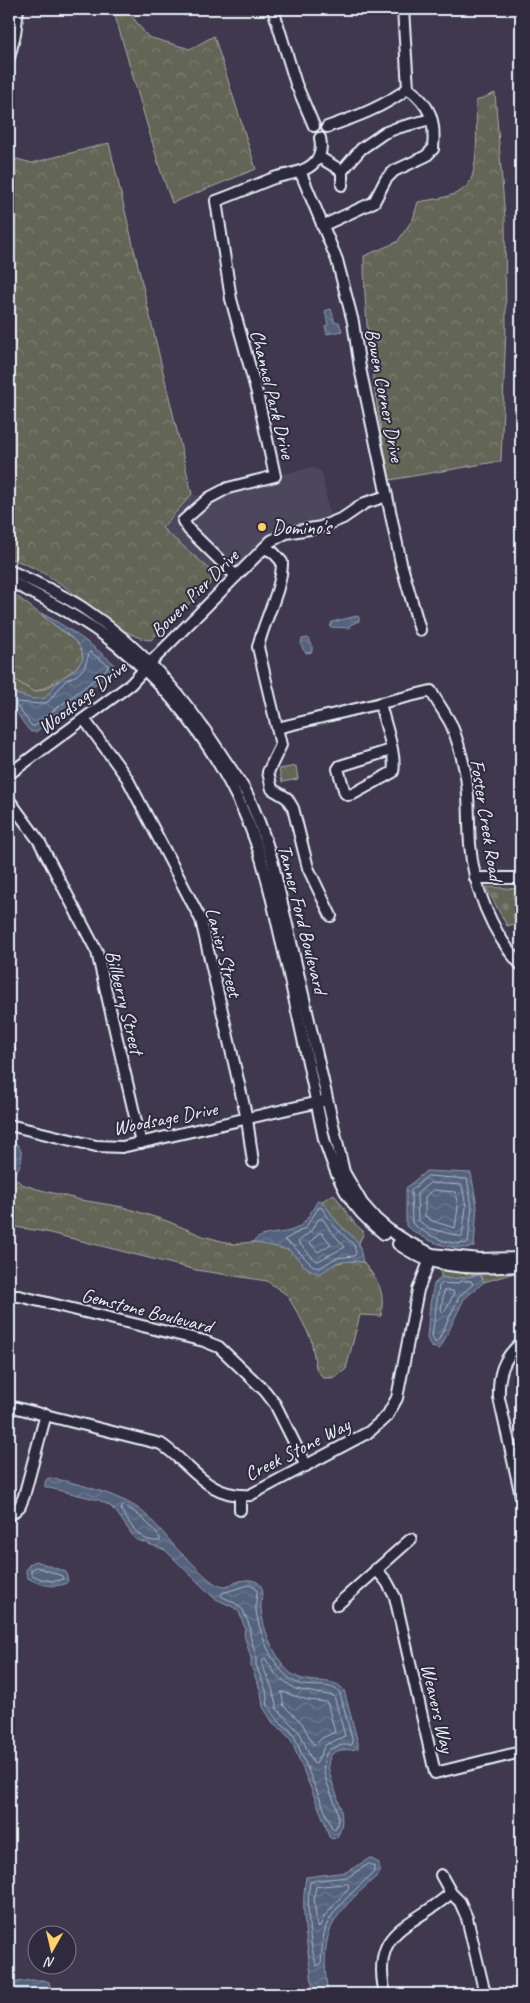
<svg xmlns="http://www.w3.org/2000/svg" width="530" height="2003" font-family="Caveat,sans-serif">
	<defs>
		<pattern id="grass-tufts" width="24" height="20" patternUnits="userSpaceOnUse" patternTransform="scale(1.25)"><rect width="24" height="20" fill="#646657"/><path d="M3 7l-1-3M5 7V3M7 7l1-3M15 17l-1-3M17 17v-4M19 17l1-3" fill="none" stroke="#7a7c70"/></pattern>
		<pattern id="forest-crowns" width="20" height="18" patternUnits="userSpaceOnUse" patternTransform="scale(1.25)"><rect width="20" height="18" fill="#646657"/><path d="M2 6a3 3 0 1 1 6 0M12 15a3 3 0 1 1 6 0" fill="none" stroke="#7a7c70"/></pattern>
		<pattern id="cemetery-stones" width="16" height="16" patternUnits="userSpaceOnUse" patternTransform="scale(1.25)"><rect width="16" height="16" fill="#646657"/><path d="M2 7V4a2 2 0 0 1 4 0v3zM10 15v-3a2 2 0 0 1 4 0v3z" fill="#7a7c70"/></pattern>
		<pattern id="water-waves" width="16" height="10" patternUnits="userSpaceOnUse" patternTransform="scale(1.25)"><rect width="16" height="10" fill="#54627d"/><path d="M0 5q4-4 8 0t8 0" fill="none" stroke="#6d7990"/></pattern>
	</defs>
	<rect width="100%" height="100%" fill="#3f384e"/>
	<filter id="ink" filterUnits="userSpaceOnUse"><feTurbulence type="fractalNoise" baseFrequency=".02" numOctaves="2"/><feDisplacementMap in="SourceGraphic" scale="10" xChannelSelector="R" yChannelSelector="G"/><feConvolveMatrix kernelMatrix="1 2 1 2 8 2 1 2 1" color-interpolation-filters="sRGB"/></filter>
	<g filter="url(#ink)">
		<polygon fill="#4d465d" points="312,467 322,472 331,523 286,533 227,584 162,528 192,494 209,498 228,488"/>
		<g fill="url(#grass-tufts)" stroke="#a6aca8">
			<path d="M9 676 34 692 47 688 60 679C56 684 51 695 45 698 35 703 18 695 9 692Z"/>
			<polygon points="334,1194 355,1224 364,1232 359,1243 338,1223 322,1201"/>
			<polygon points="440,1269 521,1271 484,1282 480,1275 452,1279 441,1277"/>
		</g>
		<g fill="url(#forest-crowns)" stroke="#a6aca8">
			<polygon points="113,9 132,9 131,15 148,37 190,49 214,36 256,169 172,203 161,172"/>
			<path d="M495 93 505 218 506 326 501 461 390 480C376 405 364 332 364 256L397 242 413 219 418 202C433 199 454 198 466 187 480 175 476 120 476 101Z"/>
			<path d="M109 143 192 494 162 528 213 572 210 584 151 640C127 640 85 601 64 586 48 575 28 564 9 558V157L32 163Z"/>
			<path d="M9 590 75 641 81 648 83 659C77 671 47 688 34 692L9 676Z"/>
			<polygon points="296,766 298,779 282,782 279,769"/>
			<path d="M9 1174 22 1184 37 1189 81 1200 123 1207 167 1221 203 1236 233 1244 253 1242 284 1247 289 1250 309 1270 346 1261 363 1262C379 1282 385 1290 381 1316L360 1315 346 1369 335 1378H323L316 1368 311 1339 301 1319 287 1295 267 1281 196 1270 46 1232 9 1226Z"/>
		</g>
		<polygon fill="url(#cemetery-stones)" stroke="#a6aca8" points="486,887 521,889 521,922 507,926"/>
		<g fill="url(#water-waves)" stroke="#8f9bae">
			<polygon points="331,309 335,323 339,322 342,331 327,334 325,326 328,325 325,311"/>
			<path d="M41 613C67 626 91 644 113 663V671L78 699 63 708 36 732H31C22 724 19 712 9 706V692L33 699 45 698 60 679 74 671 83 659C83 637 54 629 41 613Z"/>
			<polygon points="357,616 359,617 359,621 350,625 349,628 330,627 332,622"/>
			<path d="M308 638 312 645V652L306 653C302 649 300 644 302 639Z"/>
			<path d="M9 1140 15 1142C25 1152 23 1162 15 1174L10 1175Z"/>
			<path d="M426 1171 471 1173 477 1206 474 1247C448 1251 426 1241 406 1226V1188Z"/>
			<path d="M318 1200 322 1201 338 1223 359 1243 363 1262 354 1261 338 1262 321 1273H317L309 1270 289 1250 253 1242C263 1230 283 1236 297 1228 307 1222 312 1210 318 1200Z"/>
			<polygon points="480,1275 484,1282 464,1299 440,1349 431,1347 427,1338 430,1304 434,1284 441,1277 452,1279"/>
			<path d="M48 1478C70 1480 122 1496 139 1509 156 1522 168 1540 182 1554 195 1563 211 1588 227 1587 235 1581 254 1575 261 1586 265 1593 260 1601 261 1609 263 1629 272 1649 283 1665 301 1691 331 1673 344 1690L358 1743V1748C350 1752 339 1747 332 1754 317 1771 355 1810 337 1837L333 1839 329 1837 325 1823 291 1740 281 1729 273 1723 263 1707 261 1692 251 1666V1658L244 1635 245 1628 239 1612 233 1607 214 1598 165 1550 135 1539 117 1513 110 1506 99 1500 45 1487V1482Z"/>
			<path d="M36 1561 66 1572 68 1581 65 1584C53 1588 39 1585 28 1578 23 1569 28 1564 36 1561Z"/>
			<path d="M370 1858 379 1863 380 1870 378 1875C363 1889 343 1905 333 1924 322 1944 325 1973 328 1994H313C310 1955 299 1916 306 1877L346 1872Z"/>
			<polygon points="32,1980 43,1980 49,1982 52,1994 9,1994 10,1986 17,1982"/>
		</g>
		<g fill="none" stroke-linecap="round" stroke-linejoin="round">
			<g stroke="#adb8c7" stroke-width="1">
				<path d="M90 652 108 665V668C85 689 58 705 35 726H32L16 705 17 702 40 704 48 702 66 680 77 675 84 668Z"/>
				<path d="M428 1176 467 1179 472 1206 468 1243C449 1246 426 1235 412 1223L411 1191Z"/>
				<polygon points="430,1183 462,1185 466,1207 462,1237 428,1228 418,1220 417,1194"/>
				<polygon points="433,1190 455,1192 458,1207 455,1228 432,1221 425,1216 425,1197"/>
				<polygon points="319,1208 322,1208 334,1226 354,1245 356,1253 354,1256 336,1258 319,1268 312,1265 293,1246 284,1240 305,1228"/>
				<polygon points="319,1219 323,1219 330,1230 345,1247 318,1261 315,1260 298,1242 310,1232"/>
				<polygon points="319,1233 322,1233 331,1244 318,1252 310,1243"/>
				<polygon points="463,1281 471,1281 473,1284 459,1297 438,1341 435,1343 432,1336 439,1286 443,1283 453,1284"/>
				<polygon points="447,1290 453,1291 454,1293 446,1310 443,1312 441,1310 444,1291"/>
				<path d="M124 1506C138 1512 151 1526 160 1538V1541C139 1543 131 1525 121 1510L122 1507Z"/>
				<path d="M37 1567 62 1576 63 1579C53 1583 40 1580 31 1574V1570Z"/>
				<path d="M250 1585 254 1586 257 1591C257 1597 255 1603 256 1610 259 1634 275 1675 299 1684 311 1688 331 1682 340 1693L353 1743 351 1745H343L330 1749C308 1772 349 1807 335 1829L332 1828 295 1738 290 1730 277 1720 268 1706 266 1690 256 1665V1656L250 1635V1627L243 1610 235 1603 221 1596 223 1593Z"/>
				<polygon points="265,1658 276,1675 295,1689 334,1696 345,1736 325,1745 316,1764 313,1763 300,1733 277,1709 272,1688 262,1665 263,1660"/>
				<polygon points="282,1692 308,1700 327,1702 335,1732 322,1738 316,1744 313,1744 302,1723 284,1706"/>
				<path d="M369 1864 374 1866V1872C359 1887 339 1902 328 1922 322 1934 322 1951 321 1964L317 1966C309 1948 306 1902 310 1882L318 1880 348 1877Z"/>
				<polygon points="348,1884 349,1887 324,1917 320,1926 317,1927 314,1897 316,1887"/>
			</g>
			<g stroke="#e8f1f8" stroke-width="14">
				<g id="minor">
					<polyline points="185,9 186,9"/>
					<polyline points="273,9 296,84 314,126"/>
					<polyline points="9,58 15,34 18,9"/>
					<path d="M327 127C356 117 384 107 408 88L403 9"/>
					<polyline points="319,157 342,171"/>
					<polyline points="300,171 337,260 353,322 360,368 401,563 420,630"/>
					<polyline points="342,185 342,171 361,149 384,133 397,128 431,119"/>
					<path d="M322 226 374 202 386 179 394 171 426 156 433 149C436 120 430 105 408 88"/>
					<path d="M264 548 273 552 282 562C282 591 264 619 258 647L281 745 268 772 272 789 287 798 293 808 308 868 331 916"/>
					<path d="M9 570C34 582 60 593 83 608 142 647 185 698 223 757 231 769 239 780 246 792 257 814 265 837 272 860L344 1172 362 1203 376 1219 389 1230 406 1241 432 1254 479 1259 521 1258"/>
					<path d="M236 576 189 530 183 521 209 498 228 488 275 476 257 393 231 299 216 201C236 194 255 185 274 178 287 174 304 173 314 163 321 156 322 147 320 138"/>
					<path d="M9 581C47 600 86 620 119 647 188 704 242 786 265 872 273 902 279 932 286 961 299 1020 312 1079 324 1139 338 1181 347 1205 384 1234"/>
					<path d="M380 703C384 722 397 755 393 772L353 794 348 795 345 793 338 769 340 766 391 750"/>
					<polyline points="84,719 127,778 201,920 247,1119 253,1162"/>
					<path d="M277 728 431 691C437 702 445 713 451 724 457 738 462 757 465 771 470 795 468 820 470 844 473 886 492 934 521 965"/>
					<polyline points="9,774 131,684 150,663 271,541 286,533 321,527 343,518 365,503 387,496"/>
					<polyline points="9,800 39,841 97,952 141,1143"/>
					<polyline points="475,878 521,878"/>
					<polyline points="9,1047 9,1057"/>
					<polyline points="9,1125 96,1146 122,1147 323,1101"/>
					<path d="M398 1244C407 1250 418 1257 428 1260 458 1270 491 1268 521 1266"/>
					<polyline points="9,1296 19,1296 204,1341 219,1347 265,1391 275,1404 306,1466"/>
					<path d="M521 1343C503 1358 498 1374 499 1398L521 1496"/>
					<path d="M9 1406 161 1444C192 1465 207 1498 250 1495L369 1432 387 1416 397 1398 418 1290 432 1254"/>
					<polyline points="240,1510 240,1496"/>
					<polyline points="9,1516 20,1506 24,1496 46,1414"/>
					<polyline points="376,1569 387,1582 395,1597 435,1773 521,1752"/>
					<polyline points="337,1605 411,1539"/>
					<polyline points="441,1875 451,1893 460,1902 467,1918 485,1994"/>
					<path d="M385 1994C370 1927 412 1928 451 1893"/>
				</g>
			</g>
			<use href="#minor" stroke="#2f2a3d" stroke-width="10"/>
		</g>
	</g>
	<circle fill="#ffd166" stroke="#2f2a3d" stroke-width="2" cx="262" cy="527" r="5"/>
	<g text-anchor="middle" stroke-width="4" stroke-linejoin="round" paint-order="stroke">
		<g font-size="20" fill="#e8f1f8" stroke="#2f2a3d">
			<text transform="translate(273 394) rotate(76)" y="7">Channel Park Drive</text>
			<text transform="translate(385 395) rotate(79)" y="7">Bowen Corner Drive</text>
			<text transform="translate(194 593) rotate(-45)" y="7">Bowen Pier Drive</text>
			<text transform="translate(82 697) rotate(-38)" y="7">Woodsage Drive</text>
			<text transform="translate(487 820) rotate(81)" y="7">Foster Creek Road</text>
			<text transform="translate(303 919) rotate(76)" y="7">Tanner Ford Boulevard</text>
			<text transform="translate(224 952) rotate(75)" y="7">Lanier Street</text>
			<text transform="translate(125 1002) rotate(76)" y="7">Billberry Street</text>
			<text transform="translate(165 1118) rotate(-11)" y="7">Woodsage Drive</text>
			<text transform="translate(147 1310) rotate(14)" y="7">Gemstone Boulevard</text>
			<text transform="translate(297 1449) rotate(-27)" y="7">Creek Stone Way</text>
			<text transform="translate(438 1708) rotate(77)" y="7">Weavers Way</text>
		</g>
		<g font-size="20" fill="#e8f1f8" stroke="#2f2a3d" text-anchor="start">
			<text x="272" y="534">Domino's</text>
		</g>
	</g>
	<rect width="530" height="2003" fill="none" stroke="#2f2a3d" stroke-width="30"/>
	<rect x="15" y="15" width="500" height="1973" fill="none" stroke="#e8f1f8" stroke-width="2" filter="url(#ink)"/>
	<g transform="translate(52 1950) rotate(188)"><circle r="24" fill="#2f2a3d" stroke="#797a88"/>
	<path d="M0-4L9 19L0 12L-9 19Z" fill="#ffd166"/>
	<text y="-8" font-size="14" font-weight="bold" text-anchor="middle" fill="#e8f1f8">N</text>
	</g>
</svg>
